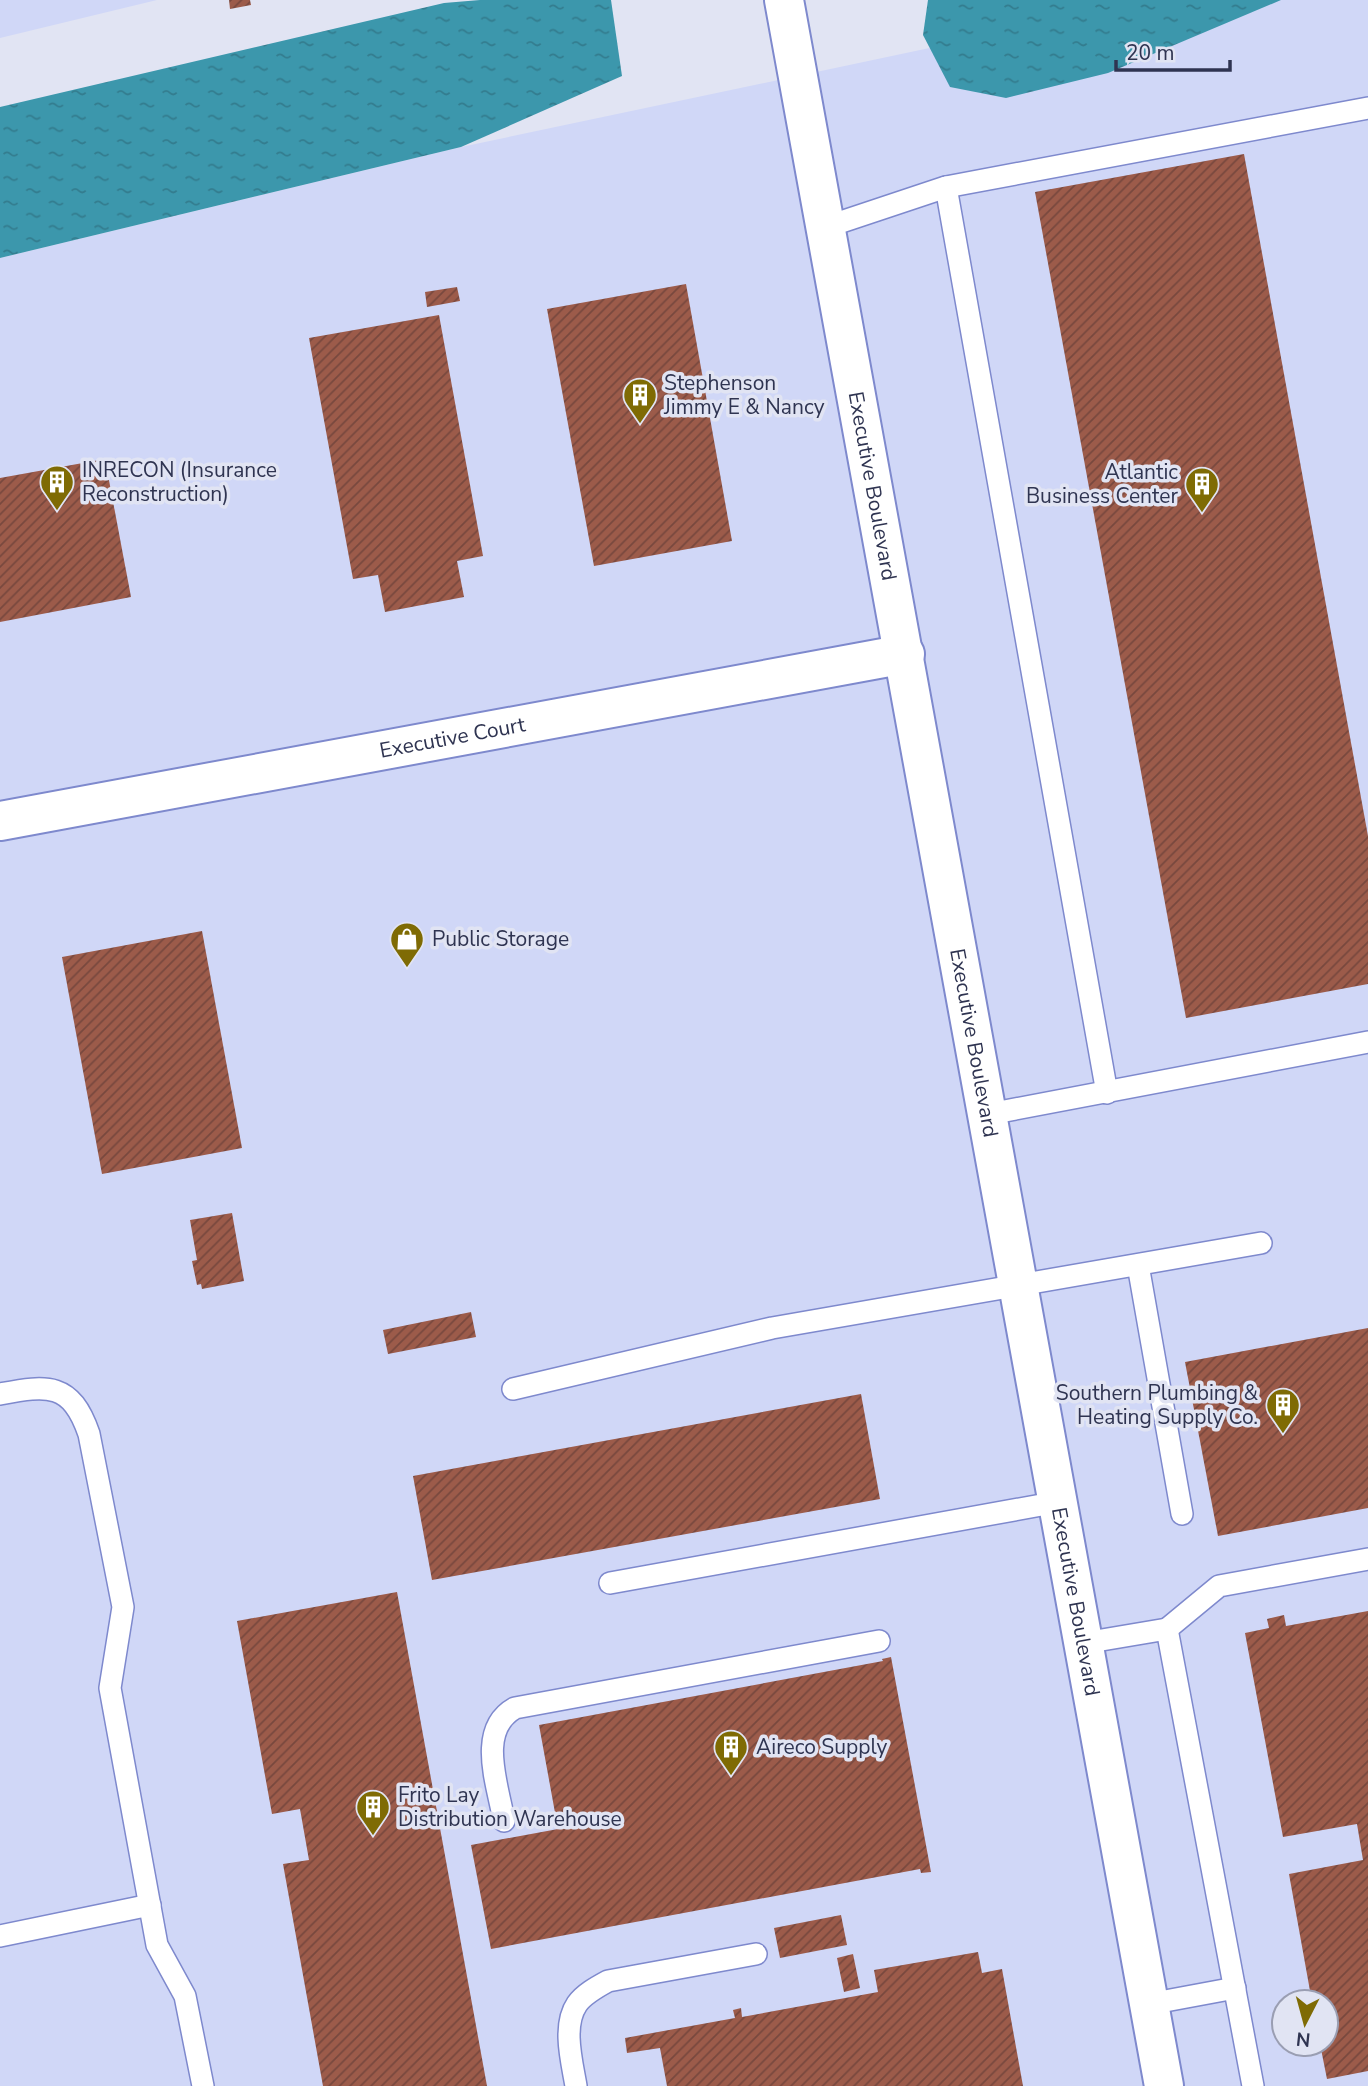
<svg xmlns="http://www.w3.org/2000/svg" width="1368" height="2086" font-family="'Nunito Sans',sans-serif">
	<defs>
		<pattern id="water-ripples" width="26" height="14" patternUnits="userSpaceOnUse" patternTransform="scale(1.75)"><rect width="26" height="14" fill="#3c97ac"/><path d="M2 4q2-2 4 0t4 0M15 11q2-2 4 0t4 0" fill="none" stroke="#337c8e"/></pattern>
		<pattern id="building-hatch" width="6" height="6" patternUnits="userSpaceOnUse" patternTransform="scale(1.75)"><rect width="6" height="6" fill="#9c5b4a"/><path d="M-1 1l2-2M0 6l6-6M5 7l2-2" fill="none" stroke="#78483e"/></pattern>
	</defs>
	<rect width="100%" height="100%" fill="#e1e4f3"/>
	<g fill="#d0d7f7" fill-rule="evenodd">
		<polygon points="0,0 157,0 0,38"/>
		<path d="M1157 0H1368V2086H0V258L461 147ZM1284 2002H1326V2044H1284Z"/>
	</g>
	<g fill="url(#water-ripples)">
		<polygon points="480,0 611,0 622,76 461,147 0,258 0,107 444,3"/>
		<polygon points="928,0 1281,0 1108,73 1006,98 950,87 923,35"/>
	</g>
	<g fill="url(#building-hatch)">
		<polygon points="229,0 250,0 251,5 230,9"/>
		<polygon points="1244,154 1368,836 1368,984 1186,1018 1035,192"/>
		<polygon points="686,284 732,541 594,566 547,309"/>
		<polygon points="457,287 460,301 427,307 425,292"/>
		<polygon points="439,315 483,556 457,561 464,597 385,612 378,575 353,579 309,338"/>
		<polygon points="105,459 131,597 0,622 0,478"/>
		<polygon points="202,931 242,1148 102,1174 62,957"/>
		<polygon points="232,1213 244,1281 202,1289 201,1284 197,1285 192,1261 197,1260 190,1220"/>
		<polygon points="471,1312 476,1337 388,1354 383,1330"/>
		<polygon points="1368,1328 1368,1508 1218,1536 1185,1362"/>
		<polygon points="861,1394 880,1499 432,1580 413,1476"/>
		<polygon points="397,1592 487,2086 323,2086 283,1864 309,1860 300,1809 272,1814 237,1621"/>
		<polygon points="1368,1611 1368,2071 1327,2079 1320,2044 1326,2044 1326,2002 1312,2002 1289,1874 1363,1860 1357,1824 1283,1837 1245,1633 1269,1628 1267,1619 1284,1615 1286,1626"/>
		<polygon points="891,1657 931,1872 921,1873 920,1869 491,1949 471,1845 558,1829 539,1725 883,1661 882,1659"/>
		<polygon points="841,1915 847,1945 780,1958 774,1928"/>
		<polygon points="978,1952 982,1973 1002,1969 1023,2086 667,2086 660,2048 627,2053 625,2038 735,2018 733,2010 741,2008 742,2017 878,1992 874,1970"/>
		<polygon points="853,1954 860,1988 844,1992 837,1958"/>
	</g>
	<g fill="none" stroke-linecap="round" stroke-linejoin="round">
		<g stroke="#7e89cd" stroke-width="24">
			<g id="lane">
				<polyline points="946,187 1107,1093"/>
				<polyline points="826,227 946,187 1368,108"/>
				<polyline points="989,1114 1368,1042"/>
				<polyline points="1138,1265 1182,1514"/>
				<polyline points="513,1389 772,1328 1261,1243"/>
				<path d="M0 1394C48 1385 71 1382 89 1434L123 1607 110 1688 157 1945 185 1996 203 2086"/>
				<polyline points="610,1583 1058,1502"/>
				<polyline points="1167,1629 1219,1586 1368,1559"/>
				<polyline points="1084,1643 1167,1629 1253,2086"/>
				<path d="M504 1821C498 1785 476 1730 515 1708L879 1641"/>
				<polyline points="0,1936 150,1905"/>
				<polyline points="1149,2004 1235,1988"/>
				<path d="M576 2086C572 2062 562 2026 577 2004 584 1994 597 1987 608 1981L756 1954"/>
			</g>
		</g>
		<g stroke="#7e89cd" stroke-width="42">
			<g id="street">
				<path id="s1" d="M0 821 905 654"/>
			</g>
		</g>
		<g stroke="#7e89cd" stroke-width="42">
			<g id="secondary">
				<path id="s2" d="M784 0 1164 2086"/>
			</g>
		</g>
		<use href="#lane" stroke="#fff" stroke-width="21"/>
		<use href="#street" stroke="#fff" stroke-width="38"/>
		<use href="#secondary" stroke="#fff" stroke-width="38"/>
	</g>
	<defs>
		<g id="building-pin" transform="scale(1.75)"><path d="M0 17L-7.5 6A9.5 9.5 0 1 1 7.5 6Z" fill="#7f6b04" stroke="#e1e4f3"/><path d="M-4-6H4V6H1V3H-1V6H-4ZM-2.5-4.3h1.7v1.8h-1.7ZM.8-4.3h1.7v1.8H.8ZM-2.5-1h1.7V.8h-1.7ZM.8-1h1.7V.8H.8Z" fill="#fff"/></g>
		<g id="shop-pin" transform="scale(1.75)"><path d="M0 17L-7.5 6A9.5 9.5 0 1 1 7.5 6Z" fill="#7f6b04" stroke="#e1e4f3"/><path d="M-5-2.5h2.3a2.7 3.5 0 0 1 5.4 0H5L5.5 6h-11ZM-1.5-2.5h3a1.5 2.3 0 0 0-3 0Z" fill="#fff"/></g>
	</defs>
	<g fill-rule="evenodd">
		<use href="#building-pin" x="640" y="395"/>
		<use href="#building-pin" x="57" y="482"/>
		<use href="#building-pin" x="1202" y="484"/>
		<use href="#shop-pin" x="407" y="939"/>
		<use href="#building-pin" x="1283" y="1405"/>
		<use href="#building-pin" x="731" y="1747"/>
		<use href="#building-pin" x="373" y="1807"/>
	</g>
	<g text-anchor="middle" stroke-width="7" stroke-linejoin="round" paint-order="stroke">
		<g font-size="21" fill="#2f3451" stroke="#e1e4f3" text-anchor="start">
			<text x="664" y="390">Stephenson<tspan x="664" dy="24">Jimmy E &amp; Nancy</tspan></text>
			<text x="82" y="477">INRECON (Insurance<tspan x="82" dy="24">Reconstruction)</tspan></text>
			<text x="1178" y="479" text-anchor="end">Atlantic<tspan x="1178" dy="24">Business Center</tspan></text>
			<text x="432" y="946">Public Storage</text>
			<text x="1258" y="1400" text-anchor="end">Southern Plumbing &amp;<tspan x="1258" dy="24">Heating Supply Co.</tspan></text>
			<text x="756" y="1754">Aireco Supply</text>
			<text x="398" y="1802">Frito Lay<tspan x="398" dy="24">Distribution Warehouse</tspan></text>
		</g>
		<g font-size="21" fill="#2f3451" stroke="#e1e4f3">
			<text dy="7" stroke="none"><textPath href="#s2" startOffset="494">Executive Boulevard</textPath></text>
			<text dy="7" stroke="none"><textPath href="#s1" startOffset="460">Executive Court</textPath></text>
			<text dy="7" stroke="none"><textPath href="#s2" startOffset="1060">Executive Boulevard</textPath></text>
			<text dy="7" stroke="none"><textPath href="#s2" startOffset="1628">Executive Boulevard</textPath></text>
		</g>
	</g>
	<g transform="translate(1305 2023) rotate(186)"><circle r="33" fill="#e1e4f3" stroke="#9a9eb2" stroke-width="2"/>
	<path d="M0-5L12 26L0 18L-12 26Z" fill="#7f6b04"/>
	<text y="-10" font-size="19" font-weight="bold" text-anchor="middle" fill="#2f3451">N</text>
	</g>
	<path d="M1116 60v10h114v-10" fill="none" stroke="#2f3451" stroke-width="3.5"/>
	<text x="1126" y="60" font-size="21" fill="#2f3451" stroke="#e1e4f3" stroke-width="5" paint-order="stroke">20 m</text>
</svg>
